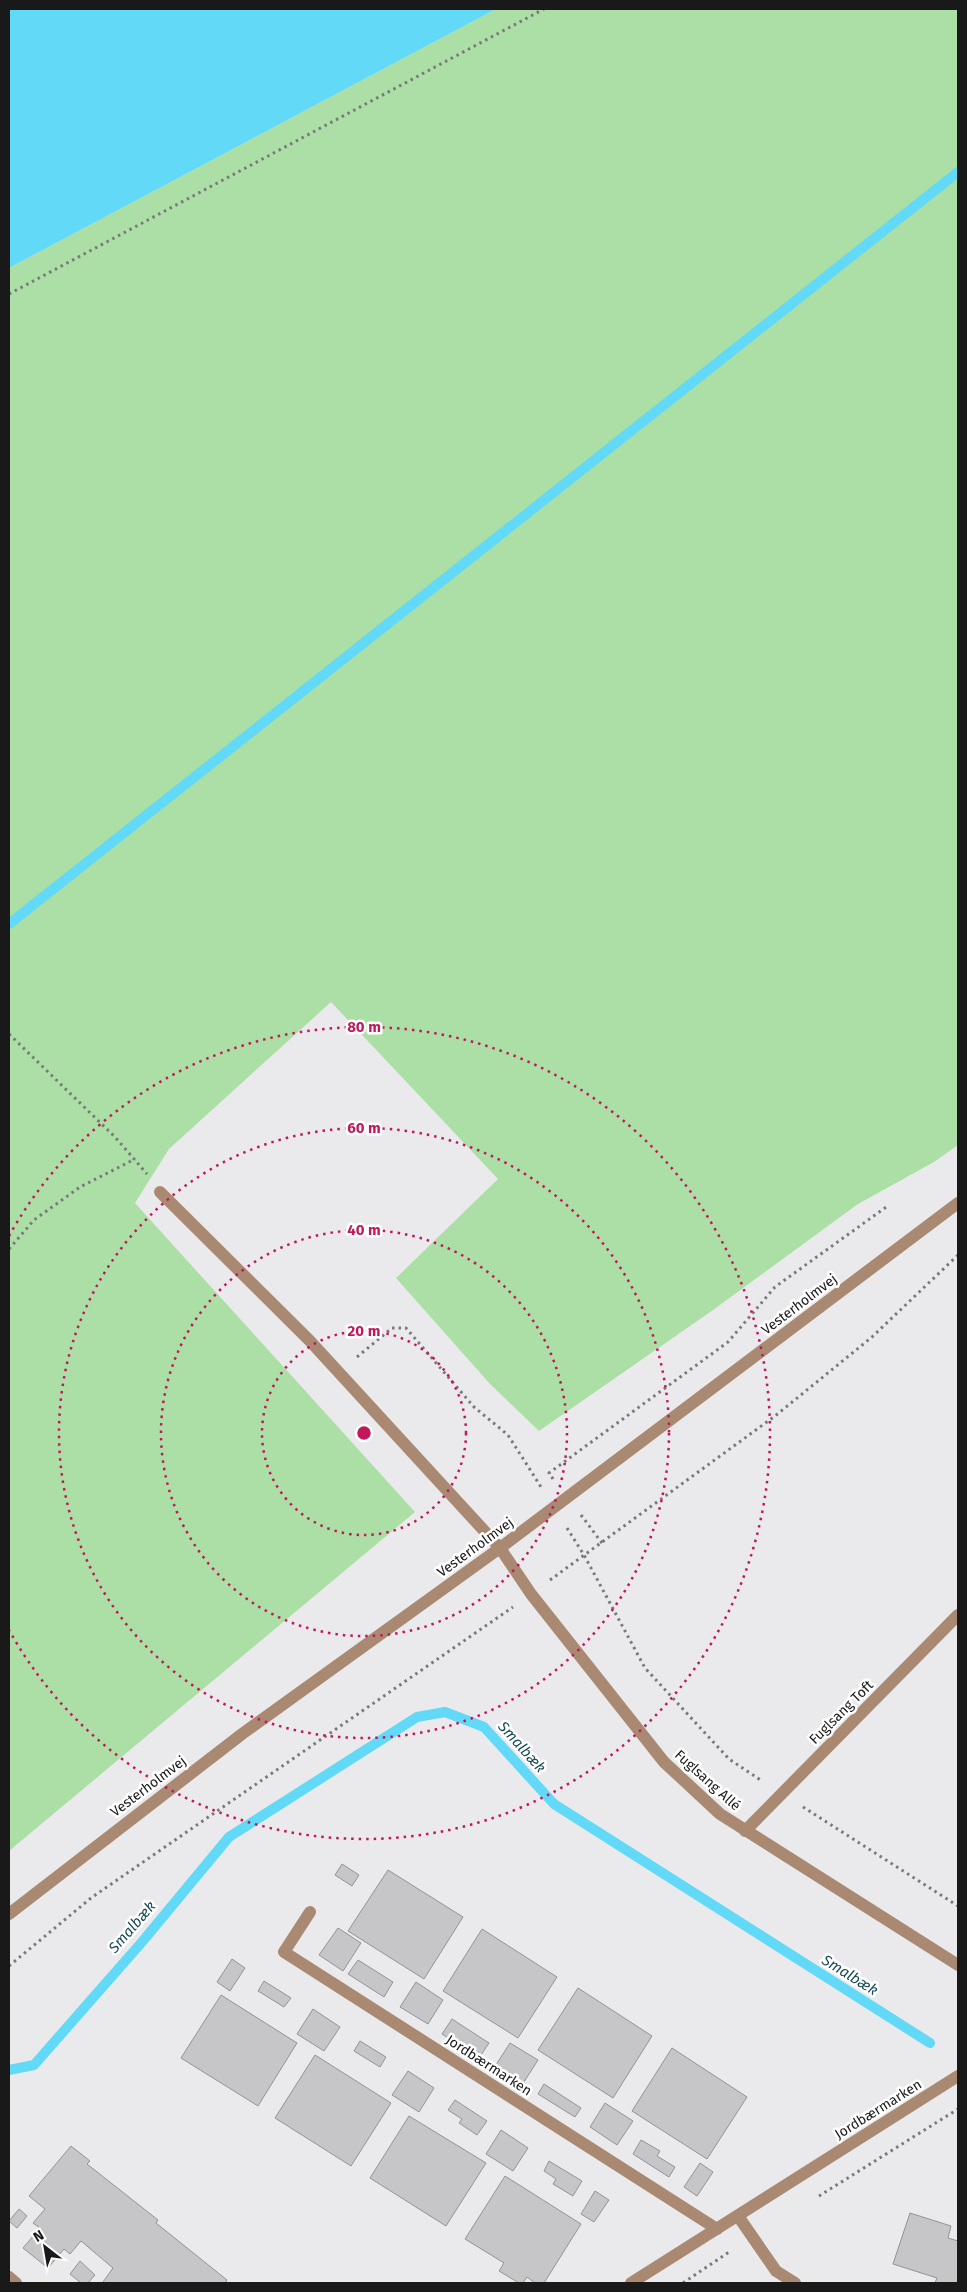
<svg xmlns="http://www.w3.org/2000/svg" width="967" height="2292" font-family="'Fira Sans',sans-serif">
	<rect width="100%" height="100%" fill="#eaeaed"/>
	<polygon fill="#acdfa5" points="496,9 958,9 958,1145 934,1162 858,1204 713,1310 539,1431 490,1384 396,1278 498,1179 331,1002 169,1149 135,1203 415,1512 9,1851 9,268"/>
	<polygon fill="#62d9f6" points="9,9 496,9 9,268"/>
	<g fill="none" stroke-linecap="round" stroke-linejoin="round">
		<g stroke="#62d9f6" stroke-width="10">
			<polyline points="9,924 958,172"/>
			<polyline points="9,2070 34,2065 142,1942 229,1837 417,1717 445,1712 484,1727 554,1804 930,2043"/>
		</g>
	</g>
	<g fill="#c6c6c9" stroke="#939395">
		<polygon points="342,1864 359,1875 352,1886 335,1875"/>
		<polygon points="388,1870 463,1917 424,1979 348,1931"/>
		<polygon points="338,1928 361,1943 343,1971 319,1955"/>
		<polygon points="482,1929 557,1977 518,2038 443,1991"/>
		<polygon points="232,1959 245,1968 230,1991 217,1982"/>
		<polygon points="358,1960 393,1982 384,1997 348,1974"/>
		<polygon points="264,1981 291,1998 284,2007 258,1991"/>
		<polygon points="416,1982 443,2000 428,2024 400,2007"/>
		<polygon points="578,1988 652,2036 613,2098 538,2050"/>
		<polygon points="221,1995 297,2043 258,2106 181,2058"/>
		<polygon points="313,2009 340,2027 324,2051 297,2034"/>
		<polygon points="452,2019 489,2043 479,2058 442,2034"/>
		<polygon points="360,2041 386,2057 380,2067 354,2051"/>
		<polygon points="510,2043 538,2060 522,2085 494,2068"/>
		<polygon points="672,2048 747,2097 707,2159 632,2111"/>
		<polygon points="315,2055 391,2103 351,2166 275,2118"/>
		<polygon points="408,2071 434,2088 419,2112 392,2095"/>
		<polygon points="544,2084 581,2108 575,2117 538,2094"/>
		<polygon points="455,2100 487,2121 477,2135 459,2123 462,2119 448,2110"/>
		<polygon points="605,2103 633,2121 617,2145 590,2127"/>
		<polygon points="409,2116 486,2163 446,2226 370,2178"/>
		<polygon points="501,2130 528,2148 513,2171 486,2154"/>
		<polygon points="641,2140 660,2151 657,2156 675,2167 669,2177 633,2154"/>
		<polygon points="71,2146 90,2161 87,2164 158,2220 156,2223 227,2280 225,2283 104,2283 103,2282 113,2268 81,2241 70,2254 64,2249 48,2268 23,2248 40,2228 33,2223 45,2209 29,2196"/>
		<polygon points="549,2161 582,2181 573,2196 553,2184 556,2179 544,2171"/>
		<polygon points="700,2163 713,2172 697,2196 684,2187"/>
		<polygon points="505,2176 581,2224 544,2283 535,2283 527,2277 523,2283 519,2283 499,2271 504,2263 465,2239"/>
		<polygon points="595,2191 609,2200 594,2222 581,2214"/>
		<polygon points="19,2209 27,2216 17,2228 9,2221"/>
		<polygon points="910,2213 951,2226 948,2238 958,2241 958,2283 935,2283 937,2278 893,2264"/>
		<polygon points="80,2261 95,2275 88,2283 81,2283 70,2274"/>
	</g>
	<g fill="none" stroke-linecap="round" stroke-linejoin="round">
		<g stroke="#79797b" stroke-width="3" stroke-dasharray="2.5 4" stroke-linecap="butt">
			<polyline points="9,294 544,9"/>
			<polyline points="9,1034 115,1137 147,1174"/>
			<polyline points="9,1249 34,1220 80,1187 135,1159"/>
			<polyline points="357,1357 392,1328 406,1328 474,1407 508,1435 541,1487"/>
			<polyline points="553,1479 549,1473 728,1342 775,1287 889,1205"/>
			<polyline points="581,1515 602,1543"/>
			<polyline points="567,1528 584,1555 645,1668 729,1759 762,1781"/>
			<polyline points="550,1580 775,1416 872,1337 958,1255"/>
			<polyline points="803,1807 958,1906"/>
			<polyline points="9,1966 91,1898 513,1607"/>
			<polyline points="819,2196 958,2109"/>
			<polyline points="683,2283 729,2252"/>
		</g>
		<g stroke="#a98972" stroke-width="12">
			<polyline points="160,1192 310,1341 500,1548 531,1594 664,1762 720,1814 958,1965"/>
			<polyline points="745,1831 958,1615"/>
			<polyline points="310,1912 284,1952 717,2229"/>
			<polyline points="9,1914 242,1734 500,1548 958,1203"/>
			<polyline points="738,2216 776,2271 795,2283"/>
			<polyline points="9,2277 16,2283"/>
			<polyline points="631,2283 958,2076"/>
		</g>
	</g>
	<g fill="none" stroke="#c2185b" stroke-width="2.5" stroke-dasharray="2.5 5">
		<circle cx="364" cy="1433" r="102"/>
		<circle cx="364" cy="1433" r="203"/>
		<circle cx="364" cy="1433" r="305"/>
		<path d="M9 1236A406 406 0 1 1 9 1630"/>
	</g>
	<g text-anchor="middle" stroke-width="5" stroke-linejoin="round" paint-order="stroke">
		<g font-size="14" fill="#19191a" stroke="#fff">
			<text transform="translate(799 1304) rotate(-37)" y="5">Vesterholmvej</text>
			<text transform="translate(475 1547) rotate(-36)" y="5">Vesterholmvej</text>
			<text transform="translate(841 1712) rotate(-45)" y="5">Fuglsang Toft</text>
			<text transform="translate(708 1780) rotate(42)" y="5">Fuglsang Allé</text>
			<text transform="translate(148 1786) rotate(-37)" y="5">Vesterholmvej</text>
			<text transform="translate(489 2065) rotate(33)" y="5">Jordbærmarken</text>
			<text transform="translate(878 2109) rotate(-32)" y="5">Jordbærmarken</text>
		</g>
		<g font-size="15" font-style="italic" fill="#174c57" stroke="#fff">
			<text transform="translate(522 1747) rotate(48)" y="5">Smalbæk</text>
			<text transform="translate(132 1927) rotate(-49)" y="5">Smalbæk</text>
			<text transform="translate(850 1975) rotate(32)" y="5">Smalbæk</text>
		</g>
	</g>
	<circle cx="364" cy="1433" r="8" fill="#c2185b" stroke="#fff" stroke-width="2.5"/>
	<g font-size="15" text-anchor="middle" font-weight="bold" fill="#c2185b" stroke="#fff" stroke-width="5" stroke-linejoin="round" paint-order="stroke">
		<text x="364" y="1032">80 m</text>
		<text x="364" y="1133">60 m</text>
		<text x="364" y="1235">40 m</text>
		<text x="364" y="1336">20 m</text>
	</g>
	<rect width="967" height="2292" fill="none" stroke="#19191a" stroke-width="20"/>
	<g transform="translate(45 2247) rotate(329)" stroke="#ffffff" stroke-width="4" paint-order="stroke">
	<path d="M0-4L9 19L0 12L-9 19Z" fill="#19191a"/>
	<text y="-8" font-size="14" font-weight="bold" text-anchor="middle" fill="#19191a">N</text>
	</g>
</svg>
